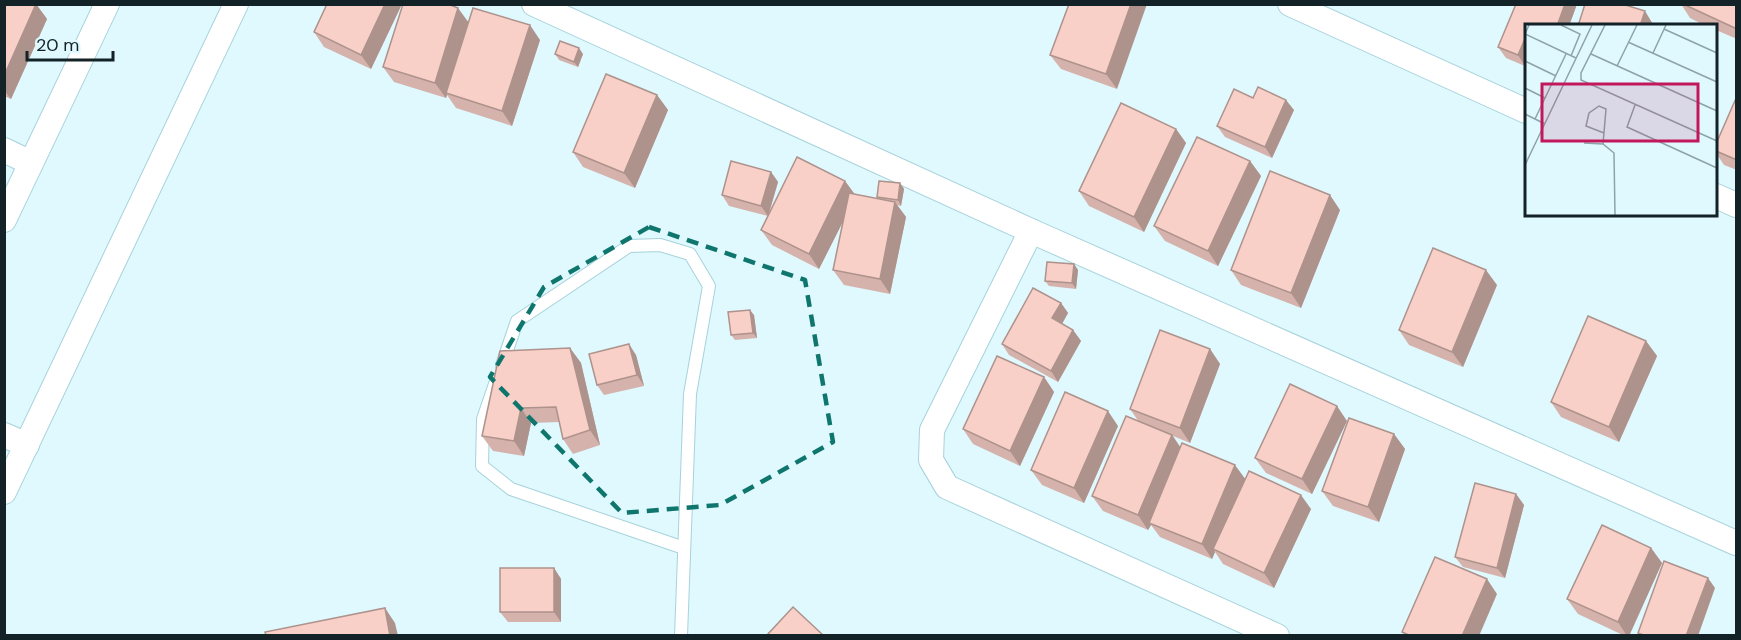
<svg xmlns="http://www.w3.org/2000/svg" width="1741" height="640" font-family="'DM Sans',sans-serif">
	<rect width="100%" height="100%" fill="#dff9fe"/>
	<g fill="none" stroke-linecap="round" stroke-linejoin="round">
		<g stroke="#a7d2da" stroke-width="14">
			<g id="service">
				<polyline points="502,365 517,321 629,246 660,245 690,254 709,286 690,394 681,636"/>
				<polyline points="495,384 483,419 482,466 511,489 684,548"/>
			</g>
		</g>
		<g stroke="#a7d2da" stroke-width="26">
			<g id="minor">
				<polyline points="534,4 1031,231 1736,543"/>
				<polyline points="1290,4 1526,111"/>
				<polyline points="4,150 31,163"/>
				<polyline points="1716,196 1736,205"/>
				<polyline points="4,220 107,4"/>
				<polyline points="1031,231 932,430 931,460 947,487 1277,636"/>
				<polyline points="4,435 27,445"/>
				<polyline points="4,492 236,4"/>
			</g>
		</g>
		<use href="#service" stroke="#fff" stroke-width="12"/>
		<use href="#minor" stroke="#fff" stroke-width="24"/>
	</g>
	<g fill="#d5b3ac">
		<polygon points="4,4 36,4 47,19 11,99 4,96"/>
		<polygon points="402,4 371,69 324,47 314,32"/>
		<polygon points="1069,4 1117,89 1061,69 1050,55"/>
		<polygon points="1516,4 1577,4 1569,26 1527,26 1527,63 1525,66 1506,58 1498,47"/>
		<polygon points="1681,4 1737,4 1737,39 1716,30 1716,26 1706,26 1690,18"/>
		<polygon points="469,22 540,40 512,126 456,108 447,95 446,98 394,82 383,67"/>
		<polygon points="555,54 583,54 578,67 559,60"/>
		<polygon points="657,95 668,110 635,188 583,167 573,152"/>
		<polygon points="1737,96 1737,170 1724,165 1716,153 1716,144"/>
		<polygon points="1253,98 1294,110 1272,158 1225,137 1217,126"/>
		<polygon points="1176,129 1186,143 1144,232 1089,206 1079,191"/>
		<polygon points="1250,161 1261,176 1218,266 1165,241 1154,226"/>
		<polygon points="771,172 778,182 769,214 845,181 855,195 879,199 877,197 900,183 904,189 901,206 897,205 906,217 890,294 844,285 833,270 843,221 819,269 772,245 761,230 768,216 729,206 722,195"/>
		<polygon points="1340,210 1301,308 1241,285 1231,270"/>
		<polygon points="1074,264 1078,270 1076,289 1049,286 1045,281"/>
		<polygon points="1497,285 1463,367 1409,345 1399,330"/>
		<polygon points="1061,303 1068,313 1062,324 1073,330 1081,341 1058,382 1009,355 1002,344"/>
		<polygon points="754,315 757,338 735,340 731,335"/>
		<polygon points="1646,341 1657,356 1619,442 1561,417 1551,402"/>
		<polygon points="570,348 581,363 600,445 573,454 563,439 559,422 531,423 524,456 493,451 482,436"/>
		<polygon points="1210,349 1220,364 1190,443 1173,436 1181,448 1245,479 1311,509 1274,588 1223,564 1215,552 1212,559 1160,537 1151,525 1148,530 1103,511 1092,496 1139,422 1130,409"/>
		<polygon points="636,355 644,386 604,395 597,385"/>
		<polygon points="1044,377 1054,392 1020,466 973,444 963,429"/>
		<polygon points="1347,421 1312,494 1266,473 1255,458"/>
		<polygon points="1118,426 1084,503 1042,485 1031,470"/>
		<polygon points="1394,434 1405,449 1379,522 1333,506 1322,491"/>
		<polygon points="1516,494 1524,505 1505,578 1463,567 1455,557"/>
		<polygon points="1651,548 1662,563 1629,636 1625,636 1578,614 1567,599"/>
		<polygon points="554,568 561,579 561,622 508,622 500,612"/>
	</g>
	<g fill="#ae928c">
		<polygon points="36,4 47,19 11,99 4,90 4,76"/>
		<polygon points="385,4 402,4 371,69 361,55"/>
		<polygon points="1131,4 1147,4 1117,89 1106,74"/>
		<polygon points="1565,4 1577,4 1569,26 1557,26"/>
		<polygon points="458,8 469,23 446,93 447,95 446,98 435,83"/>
		<polygon points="1645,11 1654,26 1640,26"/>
		<polygon points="530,25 540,40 512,126 502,111"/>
		<polygon points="1527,34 1527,63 1525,66 1518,55"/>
		<polygon points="579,48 583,54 578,67 574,62"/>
		<polygon points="657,95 668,110 635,188 624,173"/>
		<polygon points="1286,100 1294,110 1272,158 1265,147"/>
		<polygon points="1176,129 1186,143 1144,232 1134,217"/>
		<polygon points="1250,161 1261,176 1218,266 1208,251"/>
		<polygon points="771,172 778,182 768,216 761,206"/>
		<polygon points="845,181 856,196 819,269 809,254"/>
		<polygon points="900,183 904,189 901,206 898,200"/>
		<polygon points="1330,195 1340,210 1301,308 1291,293"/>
		<polygon points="895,202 906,217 890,294 880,279"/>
		<polygon points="1074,264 1078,270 1076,289 1072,283"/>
		<polygon points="1486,270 1497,285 1463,367 1452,352"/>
		<polygon points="1061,303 1068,313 1059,329 1052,318"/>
		<polygon points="750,310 754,315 757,338 753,333"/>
		<polygon points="1073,330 1081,341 1058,382 1051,371"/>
		<polygon points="1646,341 1657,356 1619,442 1609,427"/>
		<polygon points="629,344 636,355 644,386 637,375"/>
		<polygon points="570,348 581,363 600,445 590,430"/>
		<polygon points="1210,349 1220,364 1190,443 1180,428"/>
		<polygon points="1044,377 1054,392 1020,466 1010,451"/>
		<polygon points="1337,406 1347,421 1312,494 1302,479"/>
		<polygon points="521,408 531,423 524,456 514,441"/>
		<polygon points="1108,411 1118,426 1084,503 1074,488"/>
		<polygon points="1394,434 1405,449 1379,522 1368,507"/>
		<polygon points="1172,435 1182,450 1149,523 1151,525 1148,530 1138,515"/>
		<polygon points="1235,465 1246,480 1213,549 1215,552 1212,559 1202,544"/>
		<polygon points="1516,494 1524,505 1505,578 1497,568"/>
		<polygon points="1301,495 1311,509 1274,588 1264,573"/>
		<polygon points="1651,548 1662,563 1629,636 1627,636 1618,622"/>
		<polygon points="554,568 561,579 561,622 554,612"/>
		<polygon points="1708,578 1715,588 1698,636 1686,636"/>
		<polygon points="1487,579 1497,594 1479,636 1462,636"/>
		<polygon points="385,608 395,623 398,636 390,636"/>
	</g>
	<g fill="#f8d0c8" stroke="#ae928c" stroke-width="1.5">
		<polygon points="4,4 36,4 4,76"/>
		<polygon points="327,4 385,4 361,55 314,32"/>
		<polygon points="403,4 448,4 458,8 435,83 383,67"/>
		<polygon points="1069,4 1131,4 1106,74 1050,55"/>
		<polygon points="1516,4 1565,4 1557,26 1527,26 1527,34 1518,55 1498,47"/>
		<polygon points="1585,4 1622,4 1645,11 1640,26 1578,26"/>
		<polygon points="1683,4 1737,4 1737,29"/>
		<polygon points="473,8 530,25 502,111 446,93"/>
		<polygon points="560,41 579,48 574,62 555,54"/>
		<polygon points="606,74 657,95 624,173 573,152"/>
		<polygon points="1258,87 1286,100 1265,147 1217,126 1234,89 1253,98"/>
		<polygon points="1737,96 1737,160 1716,151 1716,144"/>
		<polygon points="1121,103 1176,129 1134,217 1079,191"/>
		<polygon points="1197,137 1250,161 1208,251 1154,226"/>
		<polygon points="797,157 845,181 809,254 761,230"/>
		<polygon points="731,161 771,172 761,206 722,195"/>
		<polygon points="1270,171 1330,195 1291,293 1231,270"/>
		<polygon points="879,181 900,183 898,200 877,197"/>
		<polygon points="849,193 895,202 880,279 833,270"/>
		<polygon points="1433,248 1486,270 1452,352 1399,330"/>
		<polygon points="1047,262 1074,264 1072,283 1045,281"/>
		<polygon points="1033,288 1061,303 1052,318 1073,330 1051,371 1002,344"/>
		<polygon points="750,310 753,333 731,335 728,312"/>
		<polygon points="1588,316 1646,341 1609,427 1551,402"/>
		<polygon points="1160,330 1210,349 1180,428 1130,409"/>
		<polygon points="629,344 637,375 597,385 589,354"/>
		<polygon points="570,348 590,430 563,439 556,407 521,408 514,441 482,436 500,351"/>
		<polygon points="997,356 1044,377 1010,451 963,429"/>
		<polygon points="1290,384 1337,406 1302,479 1255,458"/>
		<polygon points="1065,392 1108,411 1074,488 1031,470"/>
		<polygon points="1126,416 1172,435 1138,515 1092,496"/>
		<polygon points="1349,418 1394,434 1368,507 1322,491"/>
		<polygon points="1182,443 1235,465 1202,544 1149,523"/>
		<polygon points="1249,471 1301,495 1264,573 1213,549"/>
		<polygon points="1475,483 1516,494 1497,568 1455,557"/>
		<polygon points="1602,525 1651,548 1618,622 1567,599"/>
		<polygon points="1435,557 1487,579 1462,636 1411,636 1402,632"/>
		<polygon points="1664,561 1708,578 1686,636 1646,636 1638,633"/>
		<rect x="500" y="568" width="54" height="44"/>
		<polygon points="793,607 823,635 823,636 769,636 768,634"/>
		<polygon points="385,608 390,636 266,636 265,632"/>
	</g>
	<path fill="none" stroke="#0f766e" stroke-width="4.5" stroke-dasharray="12 8" stroke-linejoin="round" d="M649 227 805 280 833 442 720 505 622 513 490 377 544 287Z"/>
	<g transform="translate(1525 24)">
		<rect width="192" height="192" fill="#dff9fe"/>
		<path fill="none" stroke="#8da3a8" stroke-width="1.5" d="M4 1 0 10 51 34M36 1 55 10 46 32M80 1 56 49V56L192 117M139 5 192 29M103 18 192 58M128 29 141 1M66 30 192 87M0 37 31 52M92 42 112 1M0 64 20 74M110 81 102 103 192 144M0 90 20 100M10 95 41 30M59 119 78 120 89 129 90 191M78 120 81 85 74 82 64 89 61 102 79 109M0 141 67 1"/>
		<path fill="#c2185b" fill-opacity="0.15" stroke="#c2185b" stroke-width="3" d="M17 60H173V117H17Z"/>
		<rect width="192" height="192" fill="none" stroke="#122226" stroke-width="3"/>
	</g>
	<rect width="1741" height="640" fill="none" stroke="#122226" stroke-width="12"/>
	<path d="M27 51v9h86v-9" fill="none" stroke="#122226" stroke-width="3"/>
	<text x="36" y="51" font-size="18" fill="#122226" stroke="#dff9fe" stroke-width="4.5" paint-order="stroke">20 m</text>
</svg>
